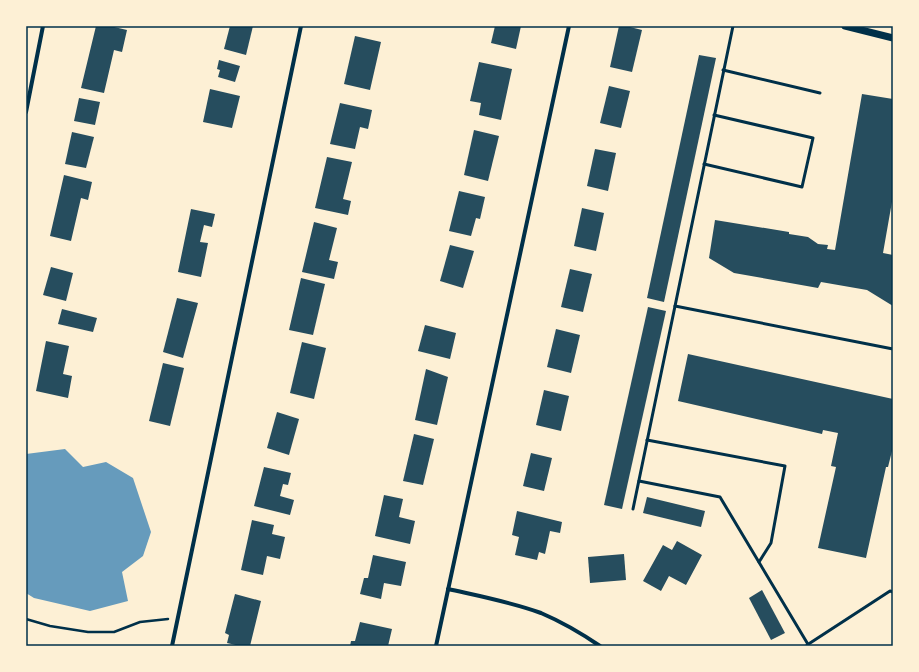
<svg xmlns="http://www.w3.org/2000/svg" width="919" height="672" font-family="Rubik,sans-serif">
	<rect width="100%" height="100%" fill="#fdf0d5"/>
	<polygon fill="#669bbc" points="65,449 83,467 106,462 133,478 151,532 143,556 122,572 128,601 90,611 34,598 26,593 26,454"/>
	<g fill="#264d5e">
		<polygon points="96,26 110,26 127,30 122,52 114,50 104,93 81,88"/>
		<polygon points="230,26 253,26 246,55 224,49"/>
		<polygon points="495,26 521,26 516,49 491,43"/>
		<polygon points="619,26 626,26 642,30 632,72 610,67"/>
		<polygon points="355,36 381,42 370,90 344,84"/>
		<polygon points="699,55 716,58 664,302 647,298"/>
		<polygon points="219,60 240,66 235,82 218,77 220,70 217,69"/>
		<polygon points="479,62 512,69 501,120 479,115 481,103 470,101"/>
		<polygon points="609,86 630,91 621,128 600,123"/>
		<polygon points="210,89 240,96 232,128 203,122"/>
		<polygon points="862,94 893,99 893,196 883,253 893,255 893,306 867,290 821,282 818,288 734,273 709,258 715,220 789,232 789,234 808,237 818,244 828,245 827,249 835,250"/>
		<polygon points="79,98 100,102 95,125 74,121"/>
		<polygon points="340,103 372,110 368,129 360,127 355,149 330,144"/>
		<polygon points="474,130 499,136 488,181 464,175"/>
		<polygon points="72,132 94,137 86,168 65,164"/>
		<polygon points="595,149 616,153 608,191 587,186"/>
		<polygon points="327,157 352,162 343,199 351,201 348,215 315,208"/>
		<polygon points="64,175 92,182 88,200 81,198 71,241 50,236"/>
		<polygon points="459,191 485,197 480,219 476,218 471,236 449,231"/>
		<polygon points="582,208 604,213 596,251 574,246"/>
		<polygon points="191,209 215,214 212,227 204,225 200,242 208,243 201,277 178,272"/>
		<polygon points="314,222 337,228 329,260 338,262 334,279 302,272"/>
		<polygon points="450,245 474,251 463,288 440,281"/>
		<polygon points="51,267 73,273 66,301 43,295"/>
		<polygon points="570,269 592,274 583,312 561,307"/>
		<polygon points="301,278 325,284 313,335 289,330"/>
		<polygon points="177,298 198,303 183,358 163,352"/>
		<polygon points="648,307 666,311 622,509 604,505"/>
		<polygon points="62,309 97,318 93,332 58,324"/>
		<polygon points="425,325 456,333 450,359 418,351"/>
		<polygon points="556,329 580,335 571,373 547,367"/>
		<polygon points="46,341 69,346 63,374 72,376 68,398 36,391"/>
		<polygon points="302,342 326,348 314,399 290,393"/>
		<polygon points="688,354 893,399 893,447 888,467 886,467 866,558 818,548 836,467 831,466 838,433 823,430 822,434 678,401"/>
		<polygon points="163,363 184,368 170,426 149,421"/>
		<polygon points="426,369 448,377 437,425 415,420"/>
		<polygon points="544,390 569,396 561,431 536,425"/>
		<polygon points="277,412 299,419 289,455 267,448"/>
		<polygon points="414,434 434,439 423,485 403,481"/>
		<polygon points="531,453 552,458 544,491 523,486"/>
		<polygon points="264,467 291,473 288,485 283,484 280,496 294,500 290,515 254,506"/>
		<polygon points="384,495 403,499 399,517 415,521 410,544 375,536"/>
		<polygon points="647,497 705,511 701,527 643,513"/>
		<polygon points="517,511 562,522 560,533 550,531 545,554 539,552 537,560 515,555 519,537 512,535"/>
		<polygon points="252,520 274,525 272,534 285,537 280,559 267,556 263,575 241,570"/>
		<polygon points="677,541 702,555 686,585 669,576 661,591 643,581 663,545 672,550"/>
		<polygon points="624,554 626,580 590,583 588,557"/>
		<polygon points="373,555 406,562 401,586 384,583 381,599 360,594 364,578 368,578"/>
		<polygon points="762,590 785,633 771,640 749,598"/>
		<polygon points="235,594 261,601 250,646 240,646 227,643 229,635 225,633"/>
		<polygon points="360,622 392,629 388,646 350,646 351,641 355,641"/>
	</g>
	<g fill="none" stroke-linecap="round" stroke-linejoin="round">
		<polyline stroke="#003049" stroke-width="2.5" points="26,619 50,626 88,632 114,632 140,622 168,619"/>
		<g stroke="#003049" stroke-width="3">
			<polyline points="723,70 820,93"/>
			<polyline points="704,164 802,187 813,138 714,115"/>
			<polyline points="675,306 893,349"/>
			<polyline points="647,440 785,466 771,543 759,562"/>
			<polyline points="639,481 720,497 809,646"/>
			<polyline points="633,509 733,26"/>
			<polyline points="807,645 890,591 893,592"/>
		</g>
		<g stroke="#003049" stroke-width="4">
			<polyline points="26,112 43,26"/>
			<path d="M448 589C479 596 511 602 541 613 562 622 581 633 600 646"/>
			<polyline points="172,646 301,26"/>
			<polyline points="436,646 569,26"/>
		</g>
		<polyline stroke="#003049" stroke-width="7" points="845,26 893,38"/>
	</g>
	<rect width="919" height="672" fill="none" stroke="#fdf0d5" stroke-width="54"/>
	<rect x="27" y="27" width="865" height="618" fill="none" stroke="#003049" stroke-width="1.5"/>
</svg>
